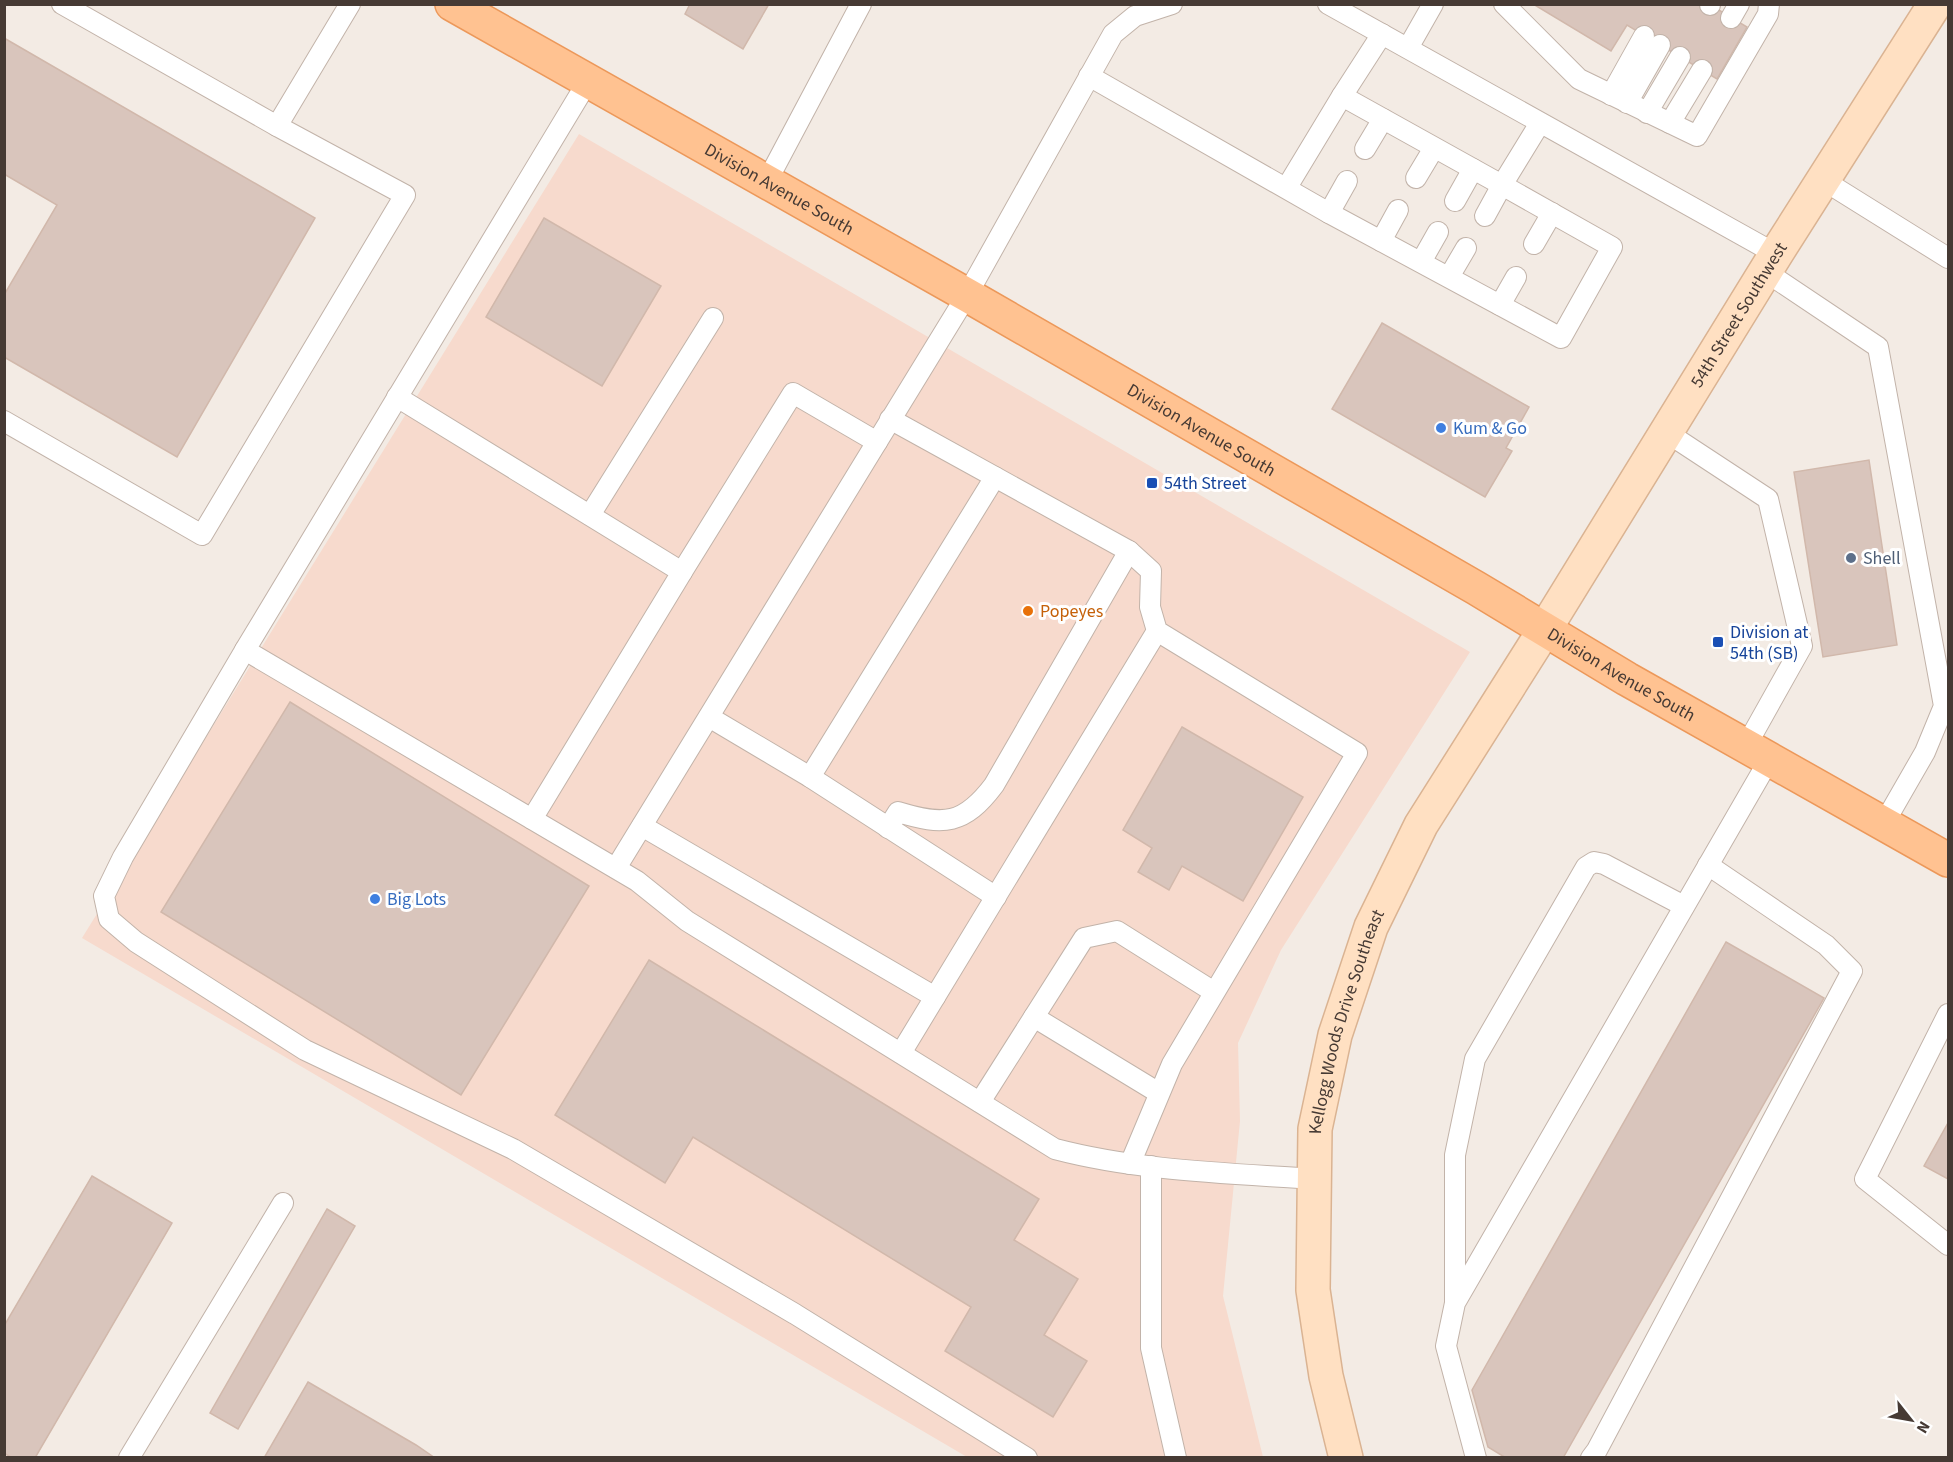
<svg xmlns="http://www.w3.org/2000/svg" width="1953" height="1462" font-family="'Source Sans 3',sans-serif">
	<rect width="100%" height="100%" fill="#f3ebe4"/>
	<polygon fill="#f7dacd" points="579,134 1470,652 1281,950 1238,1043 1240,1121 1223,1296 1263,1457 967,1457 82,938"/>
	<g fill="#d9c5bc" stroke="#d1b8ab" stroke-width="1.5">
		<polygon points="690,4 769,4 743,49 685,14"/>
		<polygon points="1533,4 1709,4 1747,27 1717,79 1627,25 1611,51"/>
		<polygon points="4,38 315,218 177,457 4,357 4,295 57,205 4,174"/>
		<polygon points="544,218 661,286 602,386 486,317"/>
		<polygon points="1382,323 1529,407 1506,448 1512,451 1485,497 1332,409"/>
		<polygon points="1869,460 1897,645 1823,657 1794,472"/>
		<polygon points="290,702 589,886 461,1095 161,912"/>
		<polygon points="1182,727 1303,797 1243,901 1182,866 1169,890 1138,872 1152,848 1123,830"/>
		<polygon points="1726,942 1824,998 1563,1458 1506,1458 1488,1447 1472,1390"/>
		<polygon points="649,960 1039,1199 1014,1240 1078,1279 1044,1335 1087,1361 1053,1417 945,1351 971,1307 693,1137 665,1183 555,1115"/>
		<polygon points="1948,1123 1948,1179 1924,1166"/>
		<polygon points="92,1176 172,1223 35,1458 12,1458 4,1453 4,1326"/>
		<polygon points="327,1209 355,1226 238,1429 210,1413"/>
		<polygon points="308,1382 416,1445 435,1458 264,1458"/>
	</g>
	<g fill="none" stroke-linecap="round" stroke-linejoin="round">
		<g stroke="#c2b3a9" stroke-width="22">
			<g id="lane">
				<polyline points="62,4 277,126"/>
				<polyline points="1328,4 1776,254"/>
				<polyline points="1504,4 1579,79 1697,136 1768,14 1769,4"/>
				<polyline points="1710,5 1710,4"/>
				<polyline points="1731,18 1739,4"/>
				<polyline points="1382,34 1342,96 1502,185 1485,216"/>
				<polyline points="1408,48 1433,4"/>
				<polyline points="1089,76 1329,213 1561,338 1612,247 1502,185 1540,123"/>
				<path d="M588 81 245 650 637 881 687 921 1055 1149C1139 1171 1227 1173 1314 1179"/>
				<polyline points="1611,95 1644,36"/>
				<polyline points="1627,103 1660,45"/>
				<polyline points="1647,113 1680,57"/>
				<polyline points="1670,123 1702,70"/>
				<polyline points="1365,149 1383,119"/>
				<polyline points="1416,178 1434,148"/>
				<polyline points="1823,180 1948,258"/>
				<polyline points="766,183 861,4"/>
				<polyline points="1287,187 1342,96"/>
				<polyline points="1455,201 1473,169"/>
				<polyline points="1329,213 1347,181"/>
				<polyline points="1381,241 1398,210"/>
				<polyline points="1534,244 1552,213"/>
				<polyline points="1421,262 1438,232"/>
				<polyline points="1766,272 1878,347 1944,706 1925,752 1883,825"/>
				<polyline points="1449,277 1466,248"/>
				<polyline points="1500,305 1516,277"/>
				<polyline points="397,397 682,572 532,819"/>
				<polyline points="890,419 1129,551 1151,571 1150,607 1157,631 1357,753 1172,1064 1130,1164"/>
				<polyline points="4,421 202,535 405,195 277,126 350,4"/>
				<polyline points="1666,432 1768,499 1802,646 1746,746"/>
				<polyline points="590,515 713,318"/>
				<polyline points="682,572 793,393 877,442"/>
				<polyline points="245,650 123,857 104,896 109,919 136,942 305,1050 513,1149 795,1314 1027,1458"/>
				<polyline points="709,717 810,777 996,897"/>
				<polyline points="810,777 995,477"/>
				<polyline points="642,826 935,997"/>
				<path d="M888 828 898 812C944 826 964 825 994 785L1129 551"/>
				<polyline points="616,868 967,295 1113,34 1135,16 1172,4"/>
				<polyline points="1948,1014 1865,1179 1948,1245"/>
				<polyline points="1034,1017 1159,1093"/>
				<polyline points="901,1053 1157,631"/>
				<polyline points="980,1102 1084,938 1117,931 1214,992"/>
				<polyline points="1151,1166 1151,1348 1176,1458"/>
				<polyline points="1455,1301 1455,1155 1475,1059 1586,867 1594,862 1604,864 1684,906"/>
				<polyline points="129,1458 283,1203"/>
				<polyline points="1476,1458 1446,1346 1455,1303 1769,760"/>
				<polyline points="1591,1458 1597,1450 1852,971 1826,945 1708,865"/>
			</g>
		</g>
		<g stroke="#dab392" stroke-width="36">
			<g id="secondary">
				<path id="s1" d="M1346 1458 1326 1376 1313 1290 1315 1129 1335 1035 1371 927 1421 825 1545 629 1776 254 1935 4"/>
			</g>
		</g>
		<g stroke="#ec985a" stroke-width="36">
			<g id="primary">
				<path id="s2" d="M452 4 967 295 1476 588 1627 679 1948 860"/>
			</g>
		</g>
		<use href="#lane" stroke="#fff" stroke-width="20"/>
		<use href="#secondary" stroke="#ffe0c2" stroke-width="33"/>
		<use href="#primary" stroke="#ffc291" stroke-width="33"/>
	</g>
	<g fill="#3f7fe0" stroke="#fff" stroke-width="2">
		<circle cx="1441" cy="428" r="6"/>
		<circle cx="375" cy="899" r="6"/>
	</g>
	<g fill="#1a4fb4" stroke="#fff" stroke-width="2">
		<rect x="1146" y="477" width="12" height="12" rx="3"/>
		<rect x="1712" y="636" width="12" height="12" rx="3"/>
	</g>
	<circle fill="#5c6f8a" stroke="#fff" stroke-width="2" cx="1851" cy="558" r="6"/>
	<circle fill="#e8710a" stroke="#fff" stroke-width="2" cx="1028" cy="611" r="6"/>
	<g text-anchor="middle" stroke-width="6" stroke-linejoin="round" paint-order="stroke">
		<g font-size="18" fill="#463a34" stroke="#fff">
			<text dy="6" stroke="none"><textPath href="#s2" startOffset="376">Division Avenue South</textPath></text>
			<text dy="6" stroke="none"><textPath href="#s1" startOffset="1257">54th Street Southwest</textPath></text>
			<text dy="6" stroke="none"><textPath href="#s2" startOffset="862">Division Avenue South</textPath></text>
			<text dy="6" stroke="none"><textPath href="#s2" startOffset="1348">Division Avenue South</textPath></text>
			<text dy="6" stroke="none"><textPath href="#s1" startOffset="444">Kellogg Woods Drive Southeast</textPath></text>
		</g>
		<g font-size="18" fill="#366cbe" stroke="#fff" text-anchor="start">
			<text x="1453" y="434">Kum &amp; Go</text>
			<text x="387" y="905">Big Lots</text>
		</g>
		<g font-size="18" fill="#164399" stroke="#fff" text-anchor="start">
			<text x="1164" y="489">54th Street</text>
			<text x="1730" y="638">Division at<tspan x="1730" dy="21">54th (SB)</tspan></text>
		</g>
		<g font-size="18" fill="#4e5e75" stroke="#fff" text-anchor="start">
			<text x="1863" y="564">Shell</text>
		</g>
		<g font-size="18" fill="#c56008" stroke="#fff" text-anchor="start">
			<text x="1040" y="617">Popeyes</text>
		</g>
	</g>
	<rect width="1953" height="1462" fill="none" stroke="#463a34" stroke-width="12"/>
	<g transform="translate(1911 1420) rotate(121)" stroke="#ffffff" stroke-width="4.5" paint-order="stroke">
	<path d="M0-4.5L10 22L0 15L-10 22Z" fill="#463a34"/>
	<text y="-9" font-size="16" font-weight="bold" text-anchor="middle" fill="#463a34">N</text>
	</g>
</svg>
